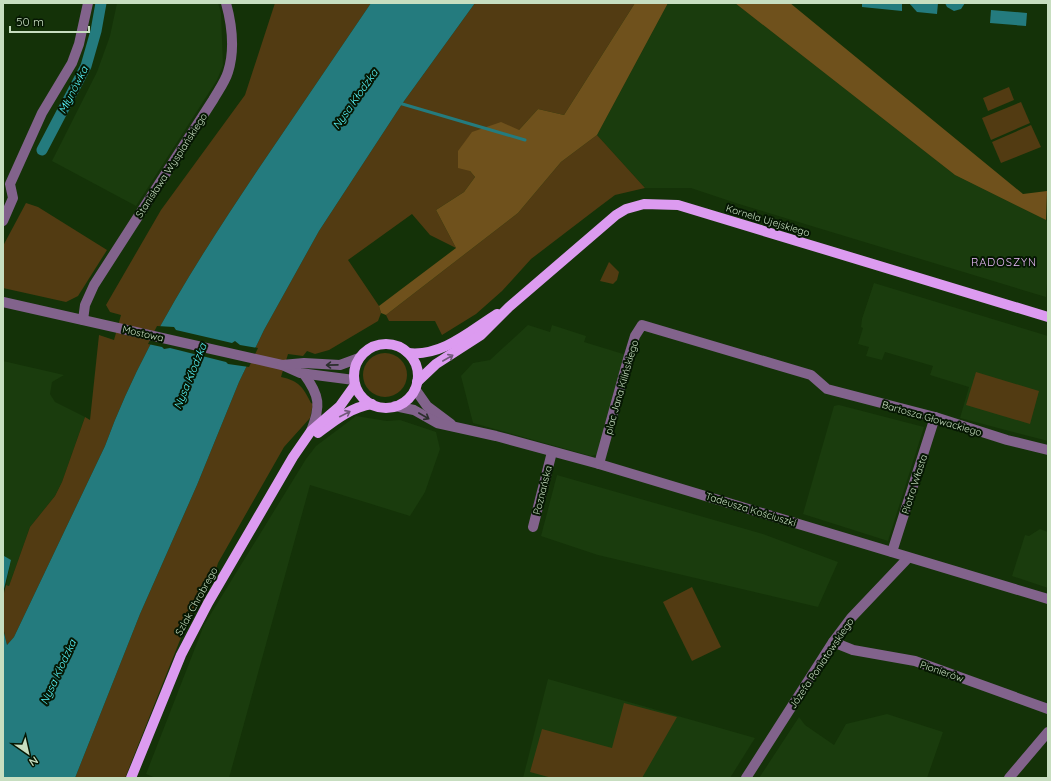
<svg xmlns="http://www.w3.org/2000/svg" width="1051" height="781" font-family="Quicksand,sans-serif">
	<rect width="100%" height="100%" fill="#143208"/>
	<g fill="#1a3c0d">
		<polygon points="117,3 218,3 221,13 223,65 217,80 136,206 52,161 97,72 110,36"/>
		<polygon points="668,3 735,3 955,175 1046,220 1048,223 1048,271 1046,297 739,204 691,188 645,188 597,135"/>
		<polygon points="874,283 1048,336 1048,441 960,418 969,387 930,375 933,366 885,352 882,360 866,356 869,347 858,344 863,328 861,327 862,319"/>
		<polygon points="528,325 550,332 552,325 586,336 584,342 633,357 606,452 591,456 473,423 461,376 473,363 490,360"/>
		<polygon points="3,361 64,375 52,382 50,394 55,402 85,417 62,482 55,496 30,527 9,586 6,585 11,560 3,558"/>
		<polygon points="839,405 924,427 888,541 803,514 834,406"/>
		<polygon points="356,416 387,421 400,420 436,432 440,449 425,492 410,516 310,485 229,778 156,778 146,774 204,625 306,459 316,446"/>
		<polygon points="557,475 763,534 838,562 818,607 598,555 541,536"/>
		<polygon points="1040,529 1048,532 1048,588 1012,576 1025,535 1029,536"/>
		<polygon points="548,679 755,738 730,778 523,778"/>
		<polygon points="887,714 943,732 927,778 759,778 799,717 805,725 834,745 846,724"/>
	</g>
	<g fill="#523b12">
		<path d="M275 3H371C333 59 295 115 257 171 199 258 141 347 105 446L14 637 7 645C2 627 0 604 6 585L9 586 30 527 55 496 62 482 85 417 90 420 99 335 114 340 121 315 110 312 106 305 161 210 245 95Z"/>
		<path d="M475 3H635L564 115 538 109 519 130 470 171 475 177 464 192 436 210 456 248 430 235 412 214 348 260 379 306 381 313 378 321 329 350 315 354 307 351 303 356 288 354 281 377C299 381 303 387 311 403L313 404 310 418 284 447 218 563 213 580 186 625 125 778H75L140 614 197 485 239 382 264 330 319 231 402 104Z"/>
		<polygon points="1009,87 1014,100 988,111 983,98"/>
		<polygon points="1021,102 1030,123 991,140 982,118"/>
		<polygon points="1031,125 1041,147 1001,163 992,142"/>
		<polygon points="597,135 645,188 615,195 599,207 531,259 502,291 476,314 442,335 435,321 389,321 386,315 518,213 561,162"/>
		<polygon points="26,203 38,207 107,250 78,296 66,302 3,288 3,246"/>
		<polygon points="609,262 619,272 617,280 613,284 600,281"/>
		<circle cx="385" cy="375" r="22"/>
		<polygon points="976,372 1039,391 1030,424 966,405"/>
		<polygon points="692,587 721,647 692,661 663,602"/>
		<polygon points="624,703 677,717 642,778 552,778 530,772 542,729 612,748"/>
	</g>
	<g fill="#6f511c">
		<polygon points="635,3 668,3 597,135 561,162 518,213 386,315 381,313 379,306 456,248 436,210 464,192 475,177 470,171 458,168 458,151 472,132 501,122 519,130 538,109 564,115"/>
		<polygon points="735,3 790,3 1023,194 1047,191 1046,220 955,175"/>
	</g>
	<g fill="#247b7e">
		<path d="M371 3H475L402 104 319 231 264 330 239 382 197 485 140 614 75 778H3V629L7 645 14 637 105 446C141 347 199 258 257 171 295 115 333 59 371 3Z"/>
		<polygon points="862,3 902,3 902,11 862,7"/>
		<polygon points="909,3 938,3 937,14 917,12"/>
		<polygon points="945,3 965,3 961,9 954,11 947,7"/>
		<polygon points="991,10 1027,13 1026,26 990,23"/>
		<polygon points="4,556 11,560 3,593 3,558"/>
	</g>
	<polygon fill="#143208" points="157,326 174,327 176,330 232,343 235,341 240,345 258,348 249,367 228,364 226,362 170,348 164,349 162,347 148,344"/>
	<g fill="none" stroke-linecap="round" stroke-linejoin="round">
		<polyline stroke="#247b7e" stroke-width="3" points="399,103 525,140"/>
		<polyline stroke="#247b7e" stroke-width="11" points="42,150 86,66 96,31 101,3"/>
		<g stroke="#82638c" stroke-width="10">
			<polyline points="3,221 13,198 10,184 42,113 72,63 79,44 88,3"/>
			<polyline points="3,302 282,365 300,373 354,380"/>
			<path d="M83 320 85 305 94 285 213 100C218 91 225 82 228 72 235 50 232 25 226 3"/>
			<polyline points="282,365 304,363 340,365 359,358"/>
			<path d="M304 374C320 396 321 406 311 431"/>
			<polyline points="415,389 427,406 451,424"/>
			<polyline points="395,406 414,410 437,423 496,436 599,464 1048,599"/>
			<polyline points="599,464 628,359 635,336 642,325 811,375 827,389 935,417 1007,440 1048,450"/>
			<polyline points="533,527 552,452"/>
			<polyline points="892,552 935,417"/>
			<polyline points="833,642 853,650 915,661 1048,709"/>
			<polyline points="746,778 833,642 851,618 908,558"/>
			<polyline points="1009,778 1048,732"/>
		</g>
		<g stroke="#dc9bf0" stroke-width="10">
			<circle cx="386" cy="376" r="32"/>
			<path d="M408 353C442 357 470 331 497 314"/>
			<polyline points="417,382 436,364 481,335 509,307 616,215 626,209 644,204 678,205 1048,317"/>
			<path d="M318 433C334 421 351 407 372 404"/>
			<polyline points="131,778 181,655 208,603 293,457 311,431 340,406 355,385"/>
		</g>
	</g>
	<defs><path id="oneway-shaft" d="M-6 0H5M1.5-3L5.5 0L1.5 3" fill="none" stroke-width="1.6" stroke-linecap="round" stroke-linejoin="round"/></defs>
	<g stroke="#71597a">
		<use href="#oneway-shaft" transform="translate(448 358) rotate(-30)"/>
		<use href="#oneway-shaft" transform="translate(345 414) rotate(-27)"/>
	</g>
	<g stroke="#2b2e2c">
		<use href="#oneway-shaft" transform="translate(332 365) rotate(179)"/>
		<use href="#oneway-shaft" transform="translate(424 416) rotate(30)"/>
	</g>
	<g text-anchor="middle" stroke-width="4" stroke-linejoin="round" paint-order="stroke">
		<g font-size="10" fill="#c7dec0" stroke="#061703">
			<text transform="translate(171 165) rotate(-57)" y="4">Stanisława Wyspiańskiego</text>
			<text transform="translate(768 220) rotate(17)" y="4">Kornela Ujejskiego</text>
			<text transform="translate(143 333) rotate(13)" y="4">Mostowa</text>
			<text transform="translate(621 387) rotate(-74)" y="4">plac Jana Kilińskiego</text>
			<text transform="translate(932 418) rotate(16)" y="4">Bartosza Głowackiego</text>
			<text transform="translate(914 484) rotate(-72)" y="4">Piotra Własta</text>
			<text transform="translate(542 490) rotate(-76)" y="4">Poznańska</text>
			<text transform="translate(751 509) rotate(17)" y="4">Tadeusza Kościuszki</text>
			<text transform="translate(196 601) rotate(-61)" y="4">Szlak Chrobrego</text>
			<text transform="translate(821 663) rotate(-56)" y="4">Józefa Poniatowskiego</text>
			<text transform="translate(942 671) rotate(19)" y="4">Pionierów</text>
		</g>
		<g font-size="11" font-style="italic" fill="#57f4fa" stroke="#061703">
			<text transform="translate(73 90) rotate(-63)" y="4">Młynówka</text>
			<text transform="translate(355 99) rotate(-55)" y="4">Nysa Kłodzka</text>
			<text transform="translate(190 376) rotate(-68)" y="4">Nysa Kłodzka</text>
			<text transform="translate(58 672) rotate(-65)" y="4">Nysa Kłodzka</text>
		</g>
		<g font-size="11" letter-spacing="1" fill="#eabaf9" stroke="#061703">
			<text x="1004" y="266">RADOSZYN</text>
		</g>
	</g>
	<rect width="1051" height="781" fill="none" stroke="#c7dec0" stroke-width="8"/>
	<g transform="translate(28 753) rotate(146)" stroke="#061703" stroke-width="3" paint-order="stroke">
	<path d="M0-3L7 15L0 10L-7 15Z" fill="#c7dec0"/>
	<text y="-6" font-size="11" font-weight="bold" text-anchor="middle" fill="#c7dec0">N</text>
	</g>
	<path d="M10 26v6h79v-6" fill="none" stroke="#c7dec0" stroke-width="2"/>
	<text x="16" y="26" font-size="12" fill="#c7dec0" stroke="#061703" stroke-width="3" paint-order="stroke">50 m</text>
</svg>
